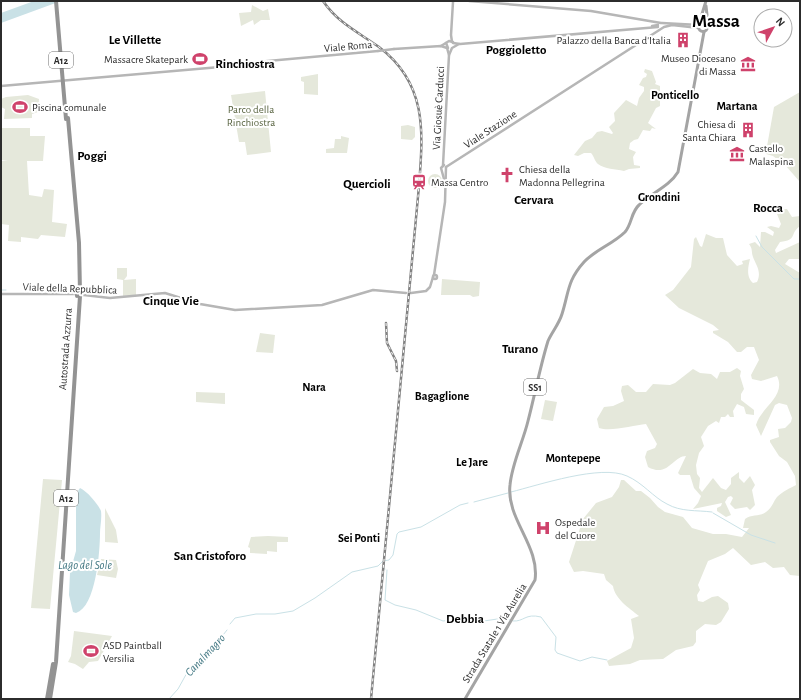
<svg xmlns="http://www.w3.org/2000/svg" width="801" height="700" font-family="'Alegreya Sans',sans-serif">
	<rect width="100%" height="100%" fill="#fff"/>
	<g fill="#e5e8db">
		<polygon points="252,5 263,11 268,9 270,20 261,20 254,25 253,20 241,26 239,13 251,12"/>
		<path d="M645 69 652 71 656 82 655 84 660 86V106L656 108 648 123 656 129 652 128 650 131 643 130 638 139 634 140 630 143 629 149 636 152 633 157 634 165 640 166V168L629 169 624 171C615 169 605 169 598 164 595 162 594 156 591 153H584L578 156 574 155 585 141 592 138 597 132 602 131 612 134 613 133 609 127 615 121 614 113 626 100 637 106 639 98 644 91V87L639 85 643 78 646 77 647 74 644 72Z"/>
		<polygon points="318,74 318,95 304,94 304,82 301,81 301,77"/>
		<polygon points="265,91 271,152 247,155 245,142 239,142 231,95"/>
		<polygon points="800,92 800,182 786,166 773,156 766,154 766,152 774,107"/>
		<polygon points="28,95 39,99 38,112 32,114 32,118 4,119 5,109 1,107 1,99 6,97"/>
		<polygon points="1,121 2,128 30,128 30,136 45,136 43,161 27,161 29,195 42,197 44,189 54,190 52,222 67,224 65,237 41,235 38,239 21,237 21,242 8,241 9,225 1,224 1,161 8,160 2,160"/>
		<polygon points="408,125 415,127 415,137 412,140 401,139 401,126"/>
		<polygon points="341,136 349,138 347,153 326,153 326,149 334,148 335,139 341,139"/>
		<circle cx="435" cy="181" r="7"/>
		<path d="M785 209H787L792 217 800 216V226C789 234 798 240 780 242L775 250 776 253 800 242V259H789L785 264 800 273V576L790 575 784 567 773 568 765 562 751 565 733 548 725 554 708 561 698 585 700 590 697 595 698 601 703 602 712 597 718 596 728 603 729 609 721 622 716 625 705 624 696 631V642L693 646 676 650 663 659 640 660 630 664 609 666 607 661 631 648 634 638 631 619 639 616C629 608 615 599 613 586L606 580 604 574 583 571 574 572 569 562 583 519 596 503 612 497 619 487 621 480H624L636 491H641L650 498 658 507 665 512 683 517 692 528 713 534H726L742 537 749 528H743L745 519C752 514 760 517 766 512 772 508 773 502 777 497 782 492 790 488 796 485L795 476 787 462 779 456 770 442V440L779 437 778 429 785 428 791 422 792 418 787 405 779 403 775 405 761 436 756 425C760 408 787 396 777 376L761 381 752 379 751 375 759 360 754 347H747L741 352H737L728 342 713 333V331L719 330 713 325 679 308 665 295 673 290 691 267 694 239 696 237 700 246 702 247 706 234 716 238H723L727 255 737 266 743 264 742 261 750 259C748 267 746 277 753 283L757 282C762 272 756 265 753 257 751 251 753 249 749 244L755 242 760 247 761 232H765L773 236 774 232 767 227 771 226 779 228 781 224 777 214Z"/>
		<polygon points="117,268 127,268 127,276 124,280 136,279 136,295 123,296 123,280 117,279"/>
		<polygon points="442,279 480,282 479,296 473,297 470,295 441,295"/>
		<polygon points="260,333 275,335 273,353 256,352"/>
		<path d="M737 368 741 371 740 376 744 389 741 394V400L754 410V415L746 414 744 407 737 404 733 411 734 417H730L728 414 725 417H721L719 423 716 421 708 426 701 437 704 446 699 453 696 465 697 474 700 478 699 488 702 492 713 478 721 488 726 490 731 484V478L739 472V478L744 483 750 476 755 485 752 490 755 505 750 510 747 507 735 509 730 504 733 498 731 496 728 497 725 502 731 515 726 517 717 511V508L721 506 722 503 693 509 698 503 701 496 694 488 690 475H680L678 473 686 456C673 456 668 478 648 467L645 457 647 451 655 448 657 444 646 424C634 425 611 432 599 428L597 419 604 407 613 406 624 401 621 391 622 386 628 385 636 392H646L653 384 670 385 675 383 693 369 700 373 711 374 717 379 720 372H730Z"/>
		<polygon points="196,392 225,393 225,404 196,402"/>
		<polygon points="545,400 557,402 553,421 541,419"/>
		<polygon points="43,479 62,480 50,609 31,608"/>
		<polygon points="105,508 116,530 118,543 105,542"/>
		<polygon points="268,536 288,537 288,542 277,542 277,552 267,551 267,554 250,553 250,548 248,547 251,537"/>
		<polygon points="101,559 116,560 118,569 116,578 97,575"/>
		<polygon points="74,631 112,636 98,661 89,662 83,669 75,664 68,662 71,656"/>
	</g>
	<g fill="#c9e1e6">
		<polygon points="34,1 61,1 1,23 1,13"/>
		<path d="M80 488C87 491 98 504 101 511 102 518 100 527 100 533 100 551 96 607 76 613L73 612 69 595 70 572 76 551V494Z"/>
	</g>
	<g fill="none" stroke-linecap="round" stroke-linejoin="round">
		<g stroke="#c9e1e6" stroke-width="1">
			<polyline points="756,236 762,247 794,279 800,279"/>
			<polyline points="1,290 6,290"/>
			<path d="M511 492C539 485 601 464 627 476 643 483 653 497 667 504 681 512 696 510 712 512"/>
			<polyline points="474,502 508,493"/>
			<polyline points="713,513 751,535 775,543"/>
			<polyline points="382,568 385,569"/>
			<polyline points="387,570 385,600 395,605 416,610 443,621 459,619 484,621 504,618 510,620"/>
			<path d="M513 621C524 622 525 613 541 617L556 637 555 650 557 653 580 661 592 657 607 660"/>
			<polyline points="230,624 235,618 256,614 275,614 293,611 315,598 352,572 378,566 383,561 389,560 393,555 397,534 399,532 421,527 460,505 468,503"/>
			<polyline points="169,699 178,689 188,671 209,653 227,630"/>
		</g>
		<g stroke="#b6b6b6" stroke-width="2.5">
			<polyline points="469,1 591,11 661,23"/>
			<polyline points="662,23 699,25"/>
			<polyline points="652,26 658,25"/>
			<polyline points="452,42 451,35 453,2"/>
			<polyline points="446,43 448,48"/>
			<polyline points="453,43 460,44 658,27"/>
			<polyline points="441,46 449,41 453,42"/>
			<polyline points="394,49 441,46 447,48 449,55"/>
			<polygon points="246,62 247,65 244,65 243,62"/>
			<polyline points="247,63 378,51"/>
			<polyline points="1,86 243,65"/>
			<polyline points="443,165 449,55 452,48 459,44"/>
			<polyline points="446,167 664,27 672,25 699,28"/>
			<polyline points="444,179 441,168 444,165"/>
			<circle cx="435" cy="277" r="2"/>
			<polyline points="434,275 445,202 446,167"/>
			<polyline points="411,293 426,291 430,287 433,277"/>
			<polyline points="1,294 75,294 110,298 165,293 200,304 235,310 322,305 373,290 406,293"/>
		</g>
		<g stroke="#a4a4a4" stroke-width="3">
			<circle cx="703" cy="27" r="4.5"/>
			<polyline points="702,23 702,14 706,1"/>
			<polyline points="705,23 707,15 706,6"/>
			<path d="M465 699 535 580C540 546 506 519 510 485 512 463 523 442 528 421 535 394 540 367 548 341 552 332 559 324 562 314 569 292 567 281 584 262 595 250 613 244 625 232 632 224 631 212 639 205 651 193 669 187 678 172L704 32"/>
		</g>
		<g stroke="#939393" stroke-width="4">
			<polyline points="68,118 79,243 80,292"/>
			<polyline points="47,699 53,664"/>
			<polyline points="50,699 56,662 80,296"/>
		</g>
		<g stroke="#818181" stroke-width="2.5">
			<g id="rail">
				<path d="M323 1C338 23 358 32 379 47 428 84 423 133 419 186L371 699"/>
				<polyline points="386,323 387,343 396,361 397,371"/>
			</g>
		</g>
		<use href="#rail" stroke="#fff" stroke-width="1" stroke-dasharray="3" stroke-linecap="butt"/>
		<polyline stroke="#b6b6b6" stroke-width="2.5" points="378,51 394,49"/>
		<g stroke="#939393" stroke-width="4">
			<polyline points="56,1 66,119"/>
			<polyline points="77,296 77,292"/>
		</g>
	</g>
	<defs>
		<g id="building-bare" transform="scale(1.2)"><path d="M-4-6H4V6H1V3H-1V6H-4ZM-2.5-4.3h1.7v1.8h-1.7ZM.8-4.3h1.7v1.8H.8ZM-2.5-1h1.7V.8h-1.7ZM.8-1h1.7V.8H.8Z" fill="#cf426b" stroke="#fff" stroke-width="2.5" paint-order="stroke"/></g>
		<g id="stadium-bare" transform="scale(1.2)"><path d="M0-5a6.5 5 0 1 0 0 10a6.5 5 0 1 0 0-10ZM-3.5-1.8h7v3.6h-7Z" fill="#cf426b" stroke="#fff" stroke-width="2.5" paint-order="stroke"/></g>
		<g id="museum-bare" transform="scale(1.2)"><path d="M0-6L6-3V-2H-6V-3ZM-5-1h2V3h-2ZM-1-1h2V3h-2ZM3-1h2V3H3ZM-6 4H6V6H-6Z" fill="#cf426b" stroke="#fff" stroke-width="2.5" paint-order="stroke"/></g>
		<g id="church-bare" transform="scale(1.2)"><path d="M-1.2-6h2.4v3.5h3.3v2.4h-3.3V6h-2.4V-.1h-3.3v-2.4h3.3Z" fill="#cf426b" stroke="#fff" stroke-width="2.5" paint-order="stroke"/></g>
		<g id="station-bare" transform="scale(1.2)"><path d="M-3-6H3Q5-6 5-4V2Q5 4 3 4L4.5 6H3L1.5 4h-3L-3 6H-4.5L-3 4Q-5 4-5 2V-4Q-5-6-3-6ZM-3.5-4v3h7v-3ZM-3.5 1v1.5H-2V1ZM2 1v1.5H3.5V1Z" fill="#cf426b" stroke="#fff" stroke-width="2.5" paint-order="stroke"/></g>
		<g id="hospital-bare" transform="scale(1.2)"><path d="M-5-5h3v3.5h4V-5h3V5h-3V1.5h-4V5h-3Z" fill="#cf426b" stroke="#fff" stroke-width="2.5" paint-order="stroke"/></g>
	</defs>
	<g fill-rule="evenodd">
		<use href="#building-bare" x="683" y="40"/>
		<use href="#stadium-bare" x="200" y="59"/>
		<use href="#museum-bare" x="748" y="64"/>
		<use href="#stadium-bare" x="20" y="107"/>
		<use href="#building-bare" x="748" y="130"/>
		<use href="#museum-bare" x="737" y="154"/>
		<use href="#church-bare" x="507" y="175"/>
		<use href="#station-bare" x="419" y="182"/>
		<use href="#hospital-bare" x="543" y="528"/>
		<use href="#stadium-bare" x="91" y="651"/>
	</g>
	<g text-anchor="middle" stroke-width="4" stroke-linejoin="round" paint-order="stroke">
		<g fill="#fff" stroke="#6b6b6b" stroke-width="1">
			<rect x="49" y="52" width="24" height="16" rx="3"/>
			<rect x="524" y="379" width="22" height="16" rx="3"/>
			<rect x="54" y="490" width="24" height="16" rx="3"/>
		</g>
		<g font-size="10" font-weight="bold" fill="#2c2c2c">
			<text x="61" y="64">A12</text>
			<text x="535" y="391">SS1</text>
			<text x="66" y="502">A12</text>
		</g>
		<g font-size="11" fill="#2c2c2c" stroke="#fff" text-anchor="start">
			<text x="671" y="44" text-anchor="end">Palazzo della Banca d'Italia</text>
			<text x="736" y="62" text-anchor="end">Museo Diocesano<tspan x="736" dy="13">di Massa</tspan></text>
			<text x="188" y="63" text-anchor="end">Massacre Skatepark</text>
			<text x="32" y="111">Piscina comunale</text>
			<text x="736" y="128" text-anchor="end">Chiesa di<tspan x="736" dy="13">Santa Chiara</tspan></text>
			<text x="749" y="152">Castello<tspan x="749" dy="13">Malaspina</tspan></text>
			<text x="519" y="173">Chiesa della<tspan x="519" dy="13">Madonna Pellegrina</tspan></text>
			<text x="431" y="186">Massa Centro</text>
			<text x="555" y="526">Ospedale<tspan x="555" dy="13">del Cuore</tspan></text>
			<text x="103" y="649">ASD Paintball<tspan x="103" dy="13">Versilia</tspan></text>
		</g>
		<g font-size="11" fill="#2c2c2c" stroke="#fff">
			<text transform="translate(348 46) rotate(-5)" y="4">Viale Roma</text>
			<text transform="translate(438 108) rotate(-87)" y="4">Via Giosuè Carducci</text>
			<text transform="translate(490 129) rotate(-33)" y="4">Viale Stazione</text>
			<text transform="translate(70 288) rotate(2)" y="4">Viale della Repubblica</text>
			<text transform="translate(65 349) rotate(-86)" y="4">Autostrada Azzurra</text>
			<text transform="translate(494 633) rotate(-59)" y="4">Strada Statale 1 Via Aurelia</text>
		</g>
		<g font-size="11" fill="#57623f" stroke="#fff">
			<text x="251" y="113">Parco della<tspan x="251" dy="13">Rinchiostra</tspan></text>
		</g>
		<g font-size="12" font-weight="bold" fill="#000" stroke="#fff">
			<text x="675" y="99">Ponticello</text>
			<text x="737" y="110">Martana</text>
			<text x="659" y="201">Grondini</text>
			<text x="314" y="391">Nara</text>
			<text x="442" y="400">Bagaglione</text>
			<text x="573" y="462">Montepepe</text>
			<text x="472" y="466">Le Jare</text>
			<text x="359" y="542">Sei Ponti</text>
		</g>
		<g font-size="12" font-style="italic" fill="#447984" stroke="#fff">
			<text x="85" y="569">Lago del Sole</text>
			<text transform="translate(205 655) rotate(-47)" y="4">Canalmagro</text>
		</g>
		<g font-size="13" font-weight="bold" fill="#000" stroke="#fff">
			<text x="135" y="44">Le Villette</text>
			<text x="516" y="54">Poggioletto</text>
			<text x="245" y="68">Rinchiostra</text>
			<text x="92" y="160">Poggi</text>
			<text x="367" y="188">Quercioli</text>
			<text x="534" y="204">Cervara</text>
			<text x="768" y="212">Rocca</text>
			<text x="171" y="305">Cinque Vie</text>
			<text x="520" y="353">Turano</text>
			<text x="210" y="560">San Cristoforo</text>
			<text x="465" y="623">Debbia</text>
		</g>
		<g font-size="19" font-weight="bold" fill="#000" stroke="#fff">
			<text x="716" y="27">Massa</text>
		</g>
	</g>
	<rect width="801" height="700" fill="none" stroke="#2c2c2c" stroke-width="4"/>
	<g transform="translate(773 28) rotate(50)"><circle r="19" fill="#ffffff" stroke="#ababab"/>
	<path d="M0-3L7 15L0 10L-7 15Z" fill="#cf426b"/>
	<text y="-6" font-size="11" font-weight="bold" text-anchor="middle" fill="#2c2c2c">N</text>
	</g>
</svg>
